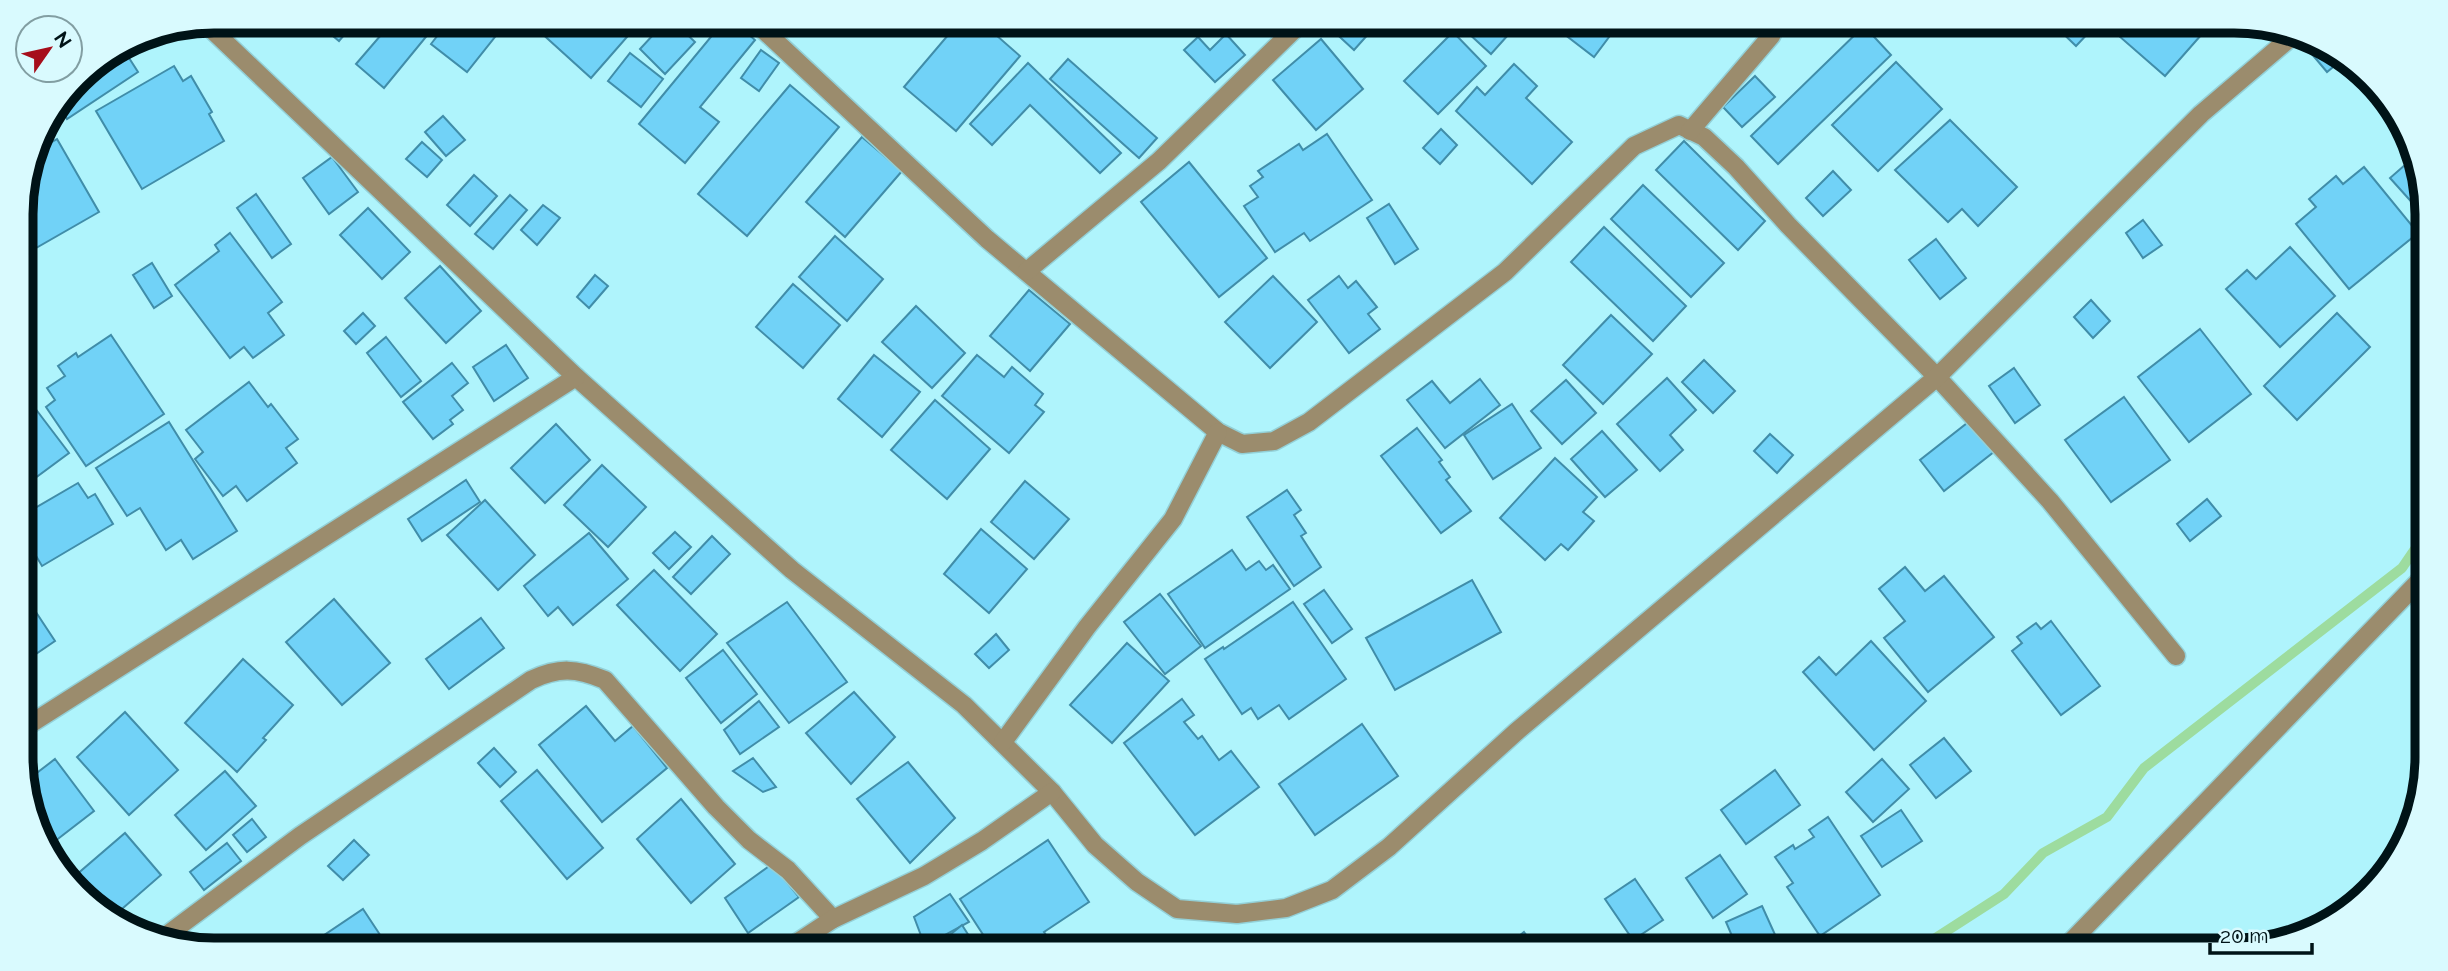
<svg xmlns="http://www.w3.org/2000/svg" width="2448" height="971" font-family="Raleway,sans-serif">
	<rect width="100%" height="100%" fill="#aff4fc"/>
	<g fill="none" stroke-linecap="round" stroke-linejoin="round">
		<polyline stroke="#9ddc9f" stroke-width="10" points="1917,950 2004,894 2043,853 2107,817 2144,768 2402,568 2426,533"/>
	</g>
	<g fill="#71d2f7" stroke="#408da9" stroke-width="2">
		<polygon points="315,21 356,21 339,41"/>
		<polygon points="393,21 439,21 384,88 356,64"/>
		<polygon points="449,21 504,21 506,23 467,72 431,44"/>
		<polygon points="528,21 641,21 591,78"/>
		<polygon points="666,21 673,21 695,42 665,74 640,49"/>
		<polygon points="724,21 733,21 755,40 700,107 719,122 685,163 639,124"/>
		<polygon points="960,21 980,21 1020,56 956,131 904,87"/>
		<polygon points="1181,21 1204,21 1196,33"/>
		<polygon points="1335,21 1360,21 1371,31 1354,50 1329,27"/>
		<polygon points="1455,21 1512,21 1503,31 1508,35 1491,54"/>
		<polygon points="1553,21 1621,21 1594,57 1551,24"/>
		<polygon points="2050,21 2088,21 2094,27 2076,46"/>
		<polygon points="2100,21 2125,21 2112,33"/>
		<polygon points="2132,21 2144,21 2152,28 2159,21 2187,21 2202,34 2165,76 2119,36"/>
		<polygon points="1864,26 1891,55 1778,164 1751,136"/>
		<polygon points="1453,32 1486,66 1438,114 1404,81"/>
		<polygon points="1226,34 1245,55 1215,82 1184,50 1198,37 1210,50"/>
		<polygon points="1321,39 1363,89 1316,130 1273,80"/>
		<polygon points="122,47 138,72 67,119 59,105 87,69"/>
		<polygon points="2318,47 2339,62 2327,72 2311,53"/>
		<polygon points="761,50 779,63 759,91 741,78"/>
		<polygon points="630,53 663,79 641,107 608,81"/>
		<polygon points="1068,59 1157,138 1139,158 1050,79"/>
		<polygon points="1896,62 1942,109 1878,171 1832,125"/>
		<polygon points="1028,63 1121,153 1100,173 1030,105 992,145 970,124"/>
		<polygon points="1514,64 1537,86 1526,98 1572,142 1532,184 1456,111 1477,87 1485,95"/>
		<polygon points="174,66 183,81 191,76 212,112 209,114 224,141 142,189 96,111"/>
		<polygon points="1755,76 1775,97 1742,127 1723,107"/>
		<polygon points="790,85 839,127 747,236 698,194"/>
		<polygon points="443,116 465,140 446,156 425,132"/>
		<polygon points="1950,120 2017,187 1978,226 1962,209 1948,222 1895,170"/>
		<polygon points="1441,129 1457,145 1440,164 1423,148"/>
		<polygon points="1327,134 1372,200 1310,241 1304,233 1275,252 1244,206 1258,197 1250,186 1263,177 1258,171 1299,144 1303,150"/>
		<polygon points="862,137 902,171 845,237 806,202"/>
		<polygon points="57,139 99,212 22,256 21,201 35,151"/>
		<polygon points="1684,141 1765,221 1738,250 1656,170"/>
		<polygon points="422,142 442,160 427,177 406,159"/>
		<polygon points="332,157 358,192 329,214 303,178"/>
		<polygon points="2413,158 2425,189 2425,201 2417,208 2390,178"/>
		<polygon points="1189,162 1267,258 1219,297 1141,202"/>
		<polygon points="2364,167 2418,233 2349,289 2296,224 2316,207 2309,199 2336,176 2343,184"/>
		<polygon points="1833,171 1851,190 1823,216 1806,198"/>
		<polygon points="474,175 497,196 470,226 447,205"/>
		<polygon points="1643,185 1724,263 1691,297 1611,219"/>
		<polygon points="256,194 291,244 272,258 237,208"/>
		<polygon points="510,195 527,210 493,249 475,234"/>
		<polygon points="1389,204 1418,249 1395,264 1367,218"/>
		<polygon points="543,205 560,218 537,245 521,230"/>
		<polygon points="368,208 410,252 382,279 340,235"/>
		<polygon points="2143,220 2162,245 2143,258 2126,233"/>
		<polygon points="1604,227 1686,306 1653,341 1571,262"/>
		<polygon points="230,233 282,302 268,313 284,335 253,358 244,347 230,358 175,285 219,251 215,245"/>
		<polygon points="835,236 883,279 847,321 799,277"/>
		<polygon points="1936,239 1966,278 1940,299 1909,260"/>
		<polygon points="2290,247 2335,296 2280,347 2226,289 2247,270 2256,279"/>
		<polygon points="152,263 172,296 154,308 133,275"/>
		<polygon points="440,266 481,311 446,343 405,298"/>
		<polygon points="595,275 608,286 589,308 577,297"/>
		<polygon points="1273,276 1317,322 1270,368 1225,322"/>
		<polygon points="1339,276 1348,288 1356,281 1377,307 1368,314 1380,329 1349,353 1308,300"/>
		<polygon points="793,284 840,325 803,368 756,327"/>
		<polygon points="1029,290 1070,324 1030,371 990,336"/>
		<polygon points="2091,300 2110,321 2093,338 2074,317"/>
		<polygon points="916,306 965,353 932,388 882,342"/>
		<polygon points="363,313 375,326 356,344 344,331"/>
		<polygon points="2337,313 2370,347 2297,420 2264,386"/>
		<polygon points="1611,315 1652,354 1603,404 1563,365"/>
		<polygon points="2200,329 2251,394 2189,442 2138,377"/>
		<polygon points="111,335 164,414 86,466 46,407 55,400 47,388 65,376 58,366 76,353 78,357"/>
		<polygon points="386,337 421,381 401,397 367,353"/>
		<polygon points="506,345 528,378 494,401 473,367"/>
		<polygon points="874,355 920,392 882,437 838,399"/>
		<polygon points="977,355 1004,377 1012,367 1043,394 1035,405 1044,412 1009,453 942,396"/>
		<polygon points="1704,360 1735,391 1713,413 1682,382"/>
		<polygon points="452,363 468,383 452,396 463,410 450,420 453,424 433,439 403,402"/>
		<polygon points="2014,368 2040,405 2015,423 1989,386"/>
		<polygon points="1667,378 1696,410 1670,435 1683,450 1660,471 1617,424"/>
		<polygon points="1480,379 1500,405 1445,448 1407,400 1432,381 1450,403"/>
		<polygon points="1566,380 1596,413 1562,444 1531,411"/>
		<polygon points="249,382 268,407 271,404 298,439 286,448 297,463 247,501 236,486 223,496 195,459 203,452 186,430"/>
		<polygon points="22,391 69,453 23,487"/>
		<polygon points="2124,397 2170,460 2111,502 2065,440"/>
		<polygon points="935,400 990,449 947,499 891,450"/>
		<polygon points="1512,404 1541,448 1493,479 1464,435"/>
		<polygon points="1971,420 1995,451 1944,491 1920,460"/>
		<polygon points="169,422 237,531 193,559 181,540 166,550 140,508 127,516 96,468"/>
		<polygon points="556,424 590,460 545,503 511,468"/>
		<polygon points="1417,428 1442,460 1439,462 1450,477 1446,480 1471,511 1441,533 1381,456"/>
		<polygon points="1602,431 1637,470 1605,497 1571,459"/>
		<polygon points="1770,434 1793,455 1777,473 1754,451"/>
		<polygon points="1555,458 1597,497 1583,512 1594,521 1568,550 1561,544 1545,560 1500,518"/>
		<polygon points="602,465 646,507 608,547 564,505"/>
		<polygon points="466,480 480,502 422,541 408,519"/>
		<polygon points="1025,481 1069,519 1034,559 991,522"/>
		<polygon points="78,483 88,498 95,494 113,524 42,566 23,534 23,515"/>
		<polygon points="1287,490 1301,510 1294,515 1306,533 1301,536 1321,567 1294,586 1247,517"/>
		<polygon points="2207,499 2221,516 2190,541 2177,524"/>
		<polygon points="485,500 535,555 498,590 447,535"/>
		<polygon points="981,529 1027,569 989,613 944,574"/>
		<polygon points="675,532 691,547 669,569 653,553"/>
		<polygon points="589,533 628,579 573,625 558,607 548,616 524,586"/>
		<polygon points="712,536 730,554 691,594 673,577"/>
		<polygon points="1232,550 1246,570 1259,561 1266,570 1273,565 1290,589 1205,648 1168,594"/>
		<polygon points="1905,567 1925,591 1944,576 1994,637 1928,692 1884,638 1905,621 1879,589"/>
		<polygon points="654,570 717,634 680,671 617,605"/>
		<polygon points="1472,580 1501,632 1395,690 1366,638"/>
		<polygon points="1324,590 1352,629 1332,643 1304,604"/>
		<polygon points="24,594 55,641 24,662"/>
		<polygon points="1160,594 1201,646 1165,674 1124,622"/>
		<polygon points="334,599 390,663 342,705 286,642"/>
		<polygon points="787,602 847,682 789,723 727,643"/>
		<polygon points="1293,602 1346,679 1289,719 1279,705 1258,719 1251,708 1242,714 1205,659 1223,647 1224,649"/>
		<polygon points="481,618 504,648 449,689 426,659"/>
		<polygon points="2051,621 2100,686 2061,715 2012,651 2022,643 2017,637 2036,623 2041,629"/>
		<polygon points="996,634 1009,650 989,668 975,654"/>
		<polygon points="1871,641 1926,701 1874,750 1803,672 1819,657 1836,675"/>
		<polygon points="1127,643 1169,681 1112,743 1070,705"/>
		<polygon points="723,650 757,694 721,723 686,678"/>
		<polygon points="243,659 293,705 263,738 266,740 237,772 185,723"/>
		<polygon points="854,692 895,737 851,784 806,733"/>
		<polygon points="1182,699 1194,715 1184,722 1198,739 1202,736 1219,760 1231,751 1259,787 1195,835 1124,743"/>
		<polygon points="759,701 779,727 740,754 724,730"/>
		<polygon points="586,706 615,741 633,726 667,768 602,822 539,745"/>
		<polygon points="125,712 178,770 129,815 77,757"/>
		<polygon points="1362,724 1398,776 1315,835 1279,784"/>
		<polygon points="1944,738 1971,771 1936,798 1910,765"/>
		<polygon points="494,748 516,772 500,787 478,763"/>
		<polygon points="753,758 776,787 763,792 733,771"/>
		<polygon points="55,759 94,811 50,845 25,794 25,782"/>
		<polygon points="1882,759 1909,789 1873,822 1846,792"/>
		<polygon points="908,762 955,818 910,863 857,799"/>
		<polygon points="537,770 603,848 567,879 501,801"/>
		<polygon points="1775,770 1800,805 1746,844 1721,810"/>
		<polygon points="225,771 256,806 206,850 175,815"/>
		<polygon points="681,799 735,864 691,903 637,839"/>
		<polygon points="1901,810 1922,841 1882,867 1861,836"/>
		<polygon points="1828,817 1880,895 1820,936 1787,887 1793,883 1775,857 1793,845 1795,849 1814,837 1809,830"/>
		<polygon points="252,819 266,837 247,852 233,835"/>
		<polygon points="125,833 161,875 115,915 68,882"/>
		<polygon points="354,840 369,855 343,880 328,866"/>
		<polygon points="1048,840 1089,902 1044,932 1055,948 1052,950 993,950 960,899"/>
		<polygon points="227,843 241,861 204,890 190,872"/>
		<polygon points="1720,855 1747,894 1713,918 1686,878"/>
		<polygon points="772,864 799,897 748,933 725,898"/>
		<polygon points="1635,879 1663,920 1633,940 1605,899"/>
		<polygon points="950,894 969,922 925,946 914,917"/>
		<polygon points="1762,906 1777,939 1753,950 1738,950 1726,922"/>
		<polygon points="363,909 390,950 307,950 305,948"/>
		<polygon points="144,923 151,933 147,936 136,929"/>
		<polygon points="962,925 978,950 945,950 940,943"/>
		<polygon points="1524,932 1538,950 1502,950"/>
	</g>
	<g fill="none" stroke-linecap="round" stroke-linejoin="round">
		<g stroke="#93d0d7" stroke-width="21">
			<g id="street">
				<polyline points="754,21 987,239 1218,432 1242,444 1274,441 1309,422 1505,272 1634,146 1679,125 1704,137 1736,167 1788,225 1937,377 2050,501 2176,656"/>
				<polyline points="205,23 576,377 792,570 964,705 1052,792 1095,845 1137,882 1177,909 1237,914 1286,908 1332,890 1389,847 1516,732 1937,377 2201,114 2297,32"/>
				<polyline points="1690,131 1771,36 1778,21"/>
				<polyline points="1027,271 1159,161 1303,21"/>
				<polyline points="24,728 576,377"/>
				<polyline points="1003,742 1087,627 1173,519 1218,432"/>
				<path d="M159 941 300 836 531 680C559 667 576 668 605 680L716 807 749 840 788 870 833 919"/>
				<polyline points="786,950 833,919 924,876 982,841 1052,792"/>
				<polyline points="2063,950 2426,574"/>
			</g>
		</g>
		<use href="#street" stroke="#9b8c6d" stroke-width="18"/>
	</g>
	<path d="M0 0H2448V971H0ZM214 33H2234A181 181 0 0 1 2415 214V757A181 181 0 0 1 2234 938H214A181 181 0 0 1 33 757V214A181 181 0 0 1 214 33Z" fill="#d9fafe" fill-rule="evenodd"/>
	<path fill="none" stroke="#001317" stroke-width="9" d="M214 33H2234A181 181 0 0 1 2415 214V757A181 181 0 0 1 2234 938H214A181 181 0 0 1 33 757V214A181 181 0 0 1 214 33Z"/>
	<g transform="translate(49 49) rotate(56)"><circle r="33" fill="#d9fafe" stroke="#829ea2" stroke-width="2"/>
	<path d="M0-5L12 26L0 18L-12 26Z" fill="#a60e1b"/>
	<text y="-10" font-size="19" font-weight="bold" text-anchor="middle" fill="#001317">N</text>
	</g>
	<path d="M2210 943v10h102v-10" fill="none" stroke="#001317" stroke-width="3.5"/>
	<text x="2220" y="943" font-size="21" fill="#001317" stroke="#d9fafe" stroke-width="5" paint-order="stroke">20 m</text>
</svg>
